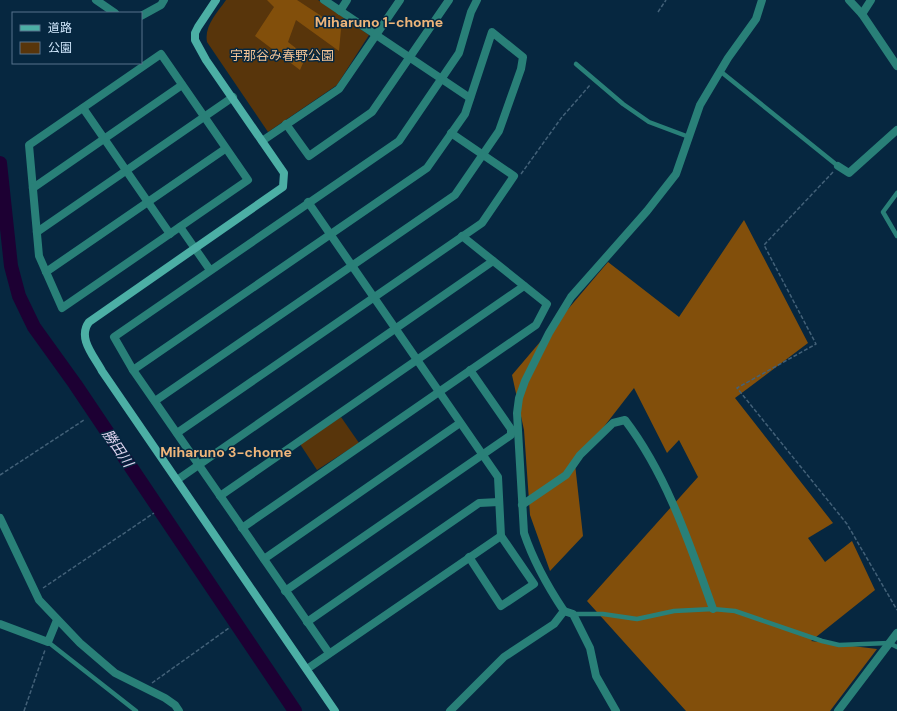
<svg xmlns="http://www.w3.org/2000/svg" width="897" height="711" font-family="'DM Sans','Noto Sans JP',sans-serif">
	<rect width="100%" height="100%" fill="#062740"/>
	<g fill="#58350b">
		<path d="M226 0H318L369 35 337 85 268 132 207 42C204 26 217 13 226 0Z"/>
		<polygon points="341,417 359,443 317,470 300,444"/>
	</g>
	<g fill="#824f0b">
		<polygon points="267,0 297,0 341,29 339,51 296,20 288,42 306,56 300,70 255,36 274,7"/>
		<polygon points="744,220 808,343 735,398 833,523 808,538 825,562 852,541 875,590 811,641 877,649 830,711 686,711 587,601 698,477 679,440 667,453 634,388 575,464 583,536 550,571 530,515 524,430 512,375 608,262 679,317"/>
	</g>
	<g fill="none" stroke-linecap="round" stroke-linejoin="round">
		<polyline stroke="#1d0033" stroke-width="14" points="0,163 11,266 19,296 34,327 75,384 295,711"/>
		<g stroke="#436178" stroke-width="1.5" stroke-dasharray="4 2" stroke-linecap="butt">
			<polyline points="658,12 666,0"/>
			<polyline points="833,172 764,245 816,344 737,388 847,524 897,610"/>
			<polyline points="521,174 562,117 591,84"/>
			<polyline points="0,475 84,420"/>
			<polyline points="43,588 154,513"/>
			<polyline points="152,683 229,628"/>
			<polyline points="24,711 45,650"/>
		</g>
		<g stroke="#298078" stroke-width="4.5">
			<polyline points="576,64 623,104 649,122 689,137"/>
			<polyline points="720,71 838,166"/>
			<polyline points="897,193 883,212 897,236"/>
			<polyline points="573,614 603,614 637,619 674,611 713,609 735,611 822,641 839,645 889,643 897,647"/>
			<polyline points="48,642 136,711"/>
		</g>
		<g stroke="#298078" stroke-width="8">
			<polyline points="96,0 115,13"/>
			<polyline points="324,0 470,98"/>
			<polyline points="849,0 862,14 897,66"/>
			<polyline points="340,11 347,0"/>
			<polyline points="862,14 871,0"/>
			<polyline points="141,16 161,5 164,0"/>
			<polygon points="161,54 248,180 62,308 39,256 29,145"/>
			<polyline points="83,108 170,234"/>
			<polyline points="286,124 309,156 372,112 449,0"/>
			<polyline points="262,141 339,89 400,0"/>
			<polyline points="838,166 849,173 897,130"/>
			<polyline points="33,188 182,85"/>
			<polyline points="308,202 498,477 501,536 534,584 501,606 469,557"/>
			<polyline points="180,227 210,270"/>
			<polyline points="37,232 233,97"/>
			<polyline points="46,272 225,149"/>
			<polyline points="133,370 427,168 465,114 492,32 523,57 521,69 499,131 455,195 155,401"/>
			<polyline points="177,433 482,223 514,176 451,133"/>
			<polyline points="177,480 493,261"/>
			<polyline points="220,496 524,286"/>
			<path d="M522 505 566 475 580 455 613 423 625 420C667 475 690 545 713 609"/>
			<polyline points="0,518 39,600 80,643 115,673 165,698 175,705 179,711"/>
			<polyline points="242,528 536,325 547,304 462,236"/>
			<polyline points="264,559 460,423"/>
			<polyline points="285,591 511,435 511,429 470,370"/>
			<polyline points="564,611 573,614 590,648 596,676 616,711"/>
			<polyline points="307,622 479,503 499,502"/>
			<polyline points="0,624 48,642 57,620"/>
			<polyline points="329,653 133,370 114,337 399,141 459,53 471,12 477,0"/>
			<polyline points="307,669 501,536"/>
			<path d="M450 711 504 657 554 624 564 611C548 587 533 560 524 533L517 413 519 398 525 381 549 333 571 297 647 211 676 174 700 105 728 58 756 19 762 0"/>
			<polyline points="838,711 897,633"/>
		</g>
		<path stroke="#4cafa5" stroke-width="8" d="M216 0 198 27 195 33V40L206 60 284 173 283 187 89 322C77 338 94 356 102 371L335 711"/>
	</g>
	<g text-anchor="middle" stroke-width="3" stroke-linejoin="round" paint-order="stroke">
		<g font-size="13" fill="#f1c395" stroke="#062740">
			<text x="282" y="60">宇那谷み春野公園</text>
		</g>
		<g font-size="14" font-weight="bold" fill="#eeb57a" stroke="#062740">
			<text x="379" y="27">Miharuno 1-chome</text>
			<text x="226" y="457">Miharuno 3-chome</text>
		</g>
		<g font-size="14" font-style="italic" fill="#e1d4f0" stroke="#062740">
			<text transform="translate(118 448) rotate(56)" y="5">勝田川</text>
		</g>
	</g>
	<rect x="12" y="12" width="130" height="52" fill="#062740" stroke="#56738b"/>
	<rect x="20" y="25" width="20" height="6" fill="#4cafa5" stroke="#56738b"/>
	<text x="48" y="32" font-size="12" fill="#cfe6fb">道路</text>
	<rect x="20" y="42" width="20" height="12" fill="#58350b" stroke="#56738b"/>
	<text x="48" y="52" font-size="12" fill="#cfe6fb">公園</text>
</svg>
